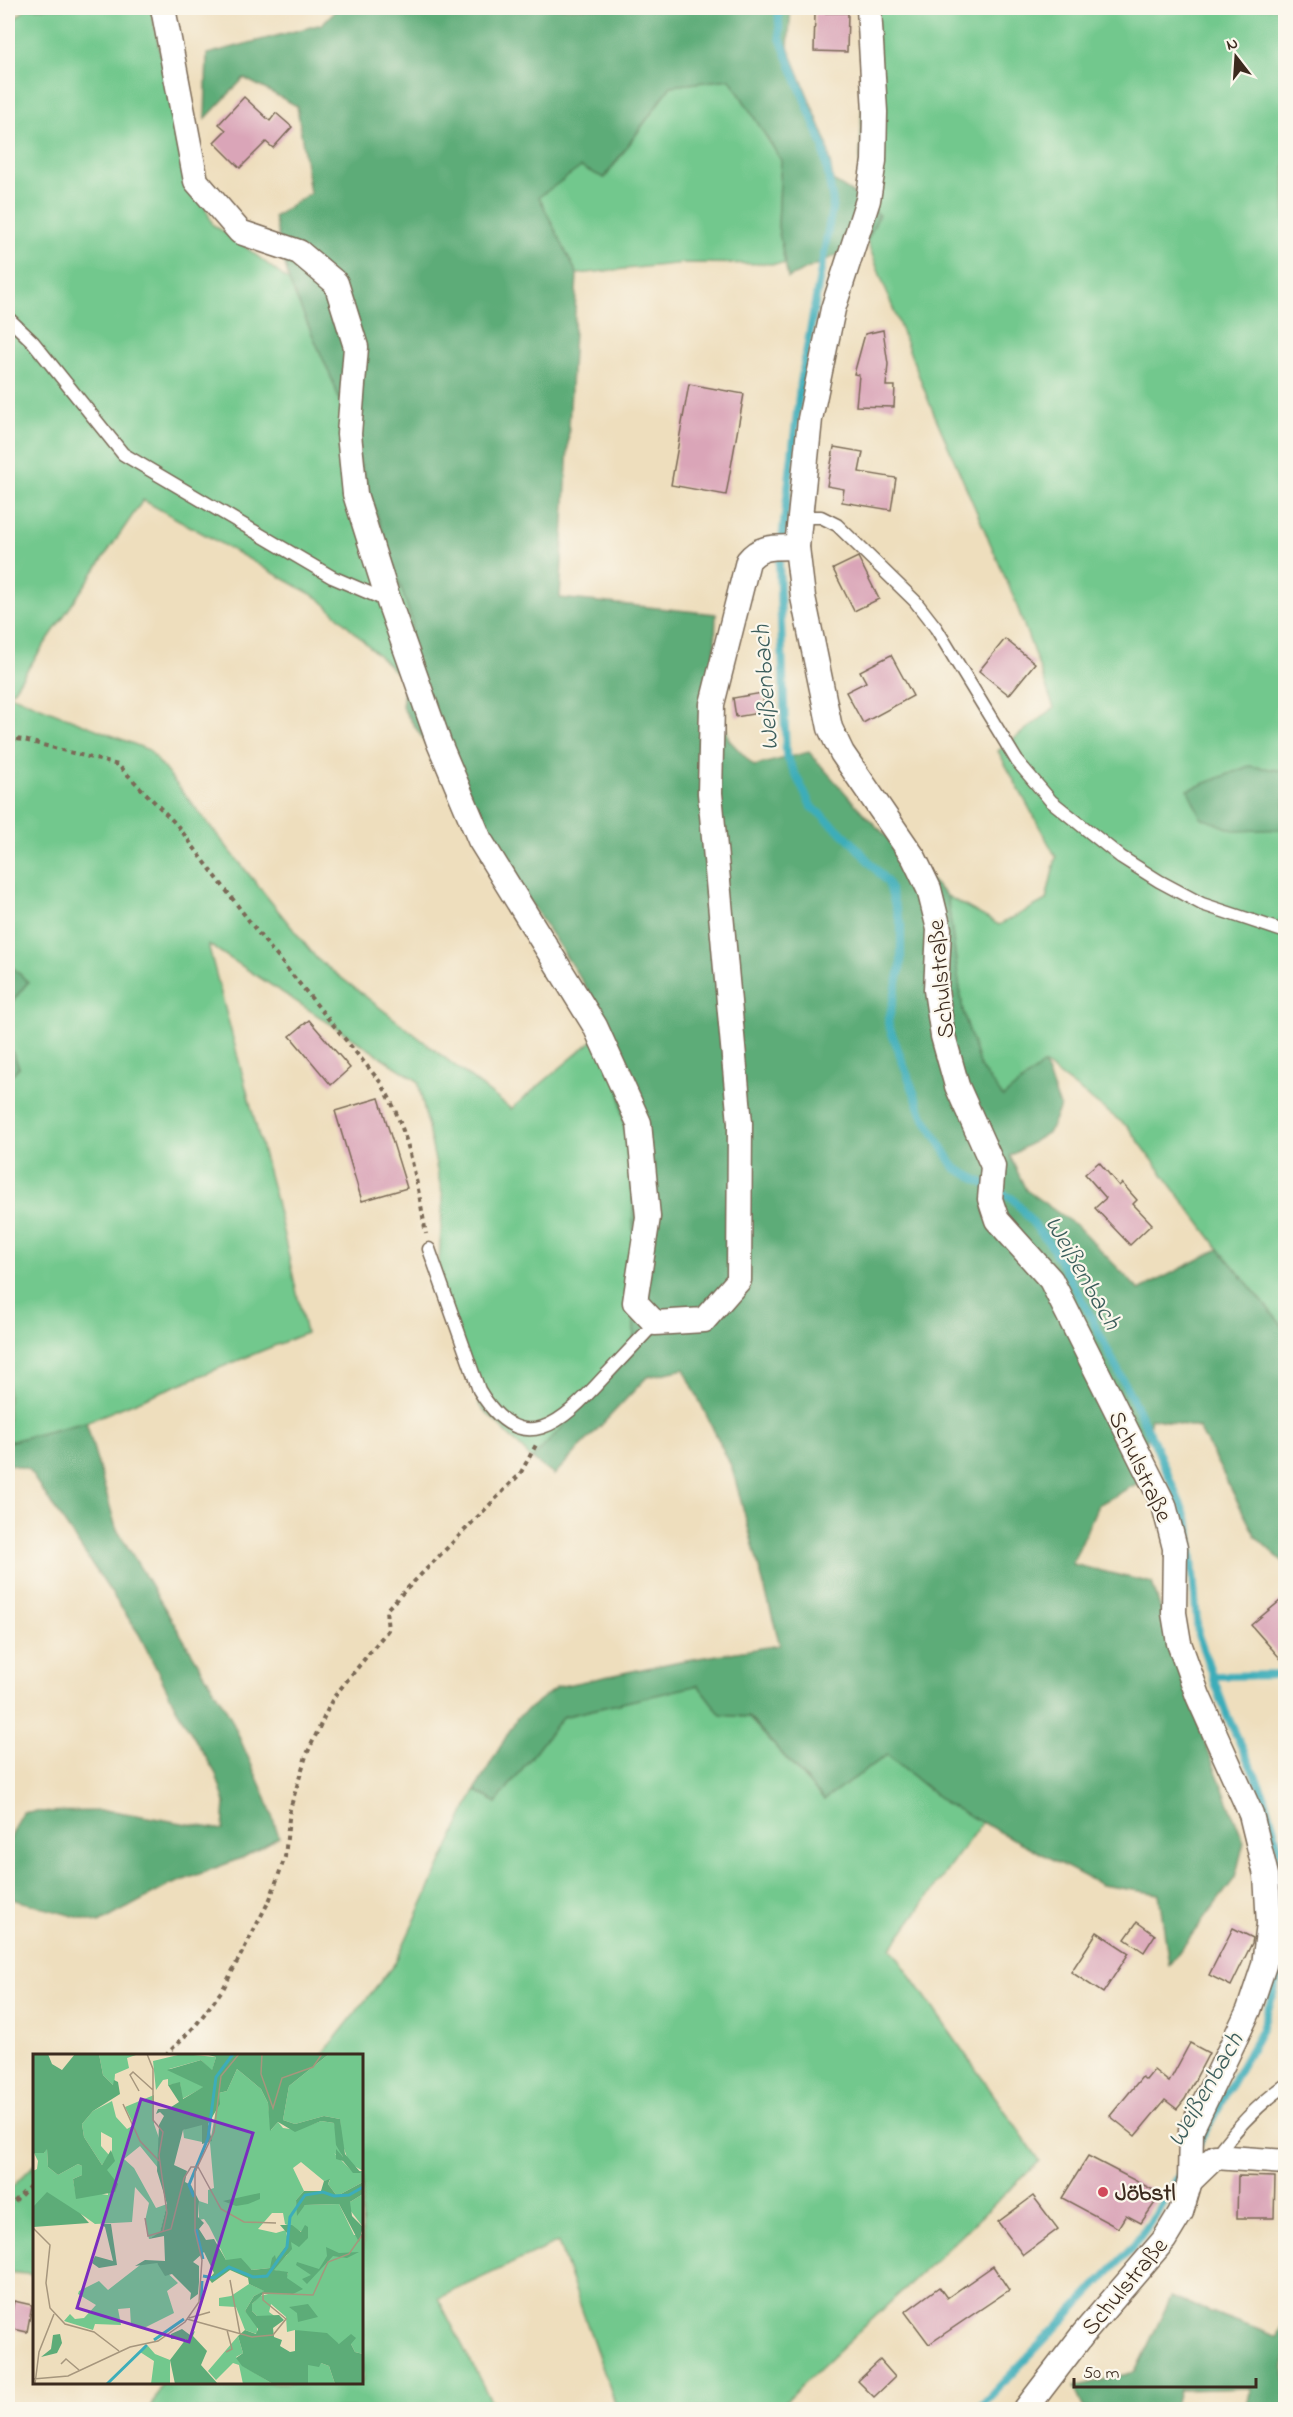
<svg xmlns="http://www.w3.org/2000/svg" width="1293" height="2417" font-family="'Indie Flower',sans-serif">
	<rect width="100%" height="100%" fill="#fbf7ec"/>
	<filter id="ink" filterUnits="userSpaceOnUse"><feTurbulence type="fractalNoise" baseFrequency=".0167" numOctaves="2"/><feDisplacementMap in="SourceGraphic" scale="12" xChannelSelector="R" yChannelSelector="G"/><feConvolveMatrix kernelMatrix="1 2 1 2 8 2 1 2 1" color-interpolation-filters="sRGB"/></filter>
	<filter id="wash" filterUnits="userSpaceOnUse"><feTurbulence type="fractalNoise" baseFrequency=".008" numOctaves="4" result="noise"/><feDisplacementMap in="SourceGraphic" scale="24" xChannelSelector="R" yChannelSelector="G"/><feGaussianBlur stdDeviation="1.35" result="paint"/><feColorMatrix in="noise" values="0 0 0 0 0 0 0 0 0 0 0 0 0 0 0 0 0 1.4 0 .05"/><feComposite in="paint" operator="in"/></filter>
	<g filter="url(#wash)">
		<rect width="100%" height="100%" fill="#eedebd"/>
		<g fill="#72c88d" stroke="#567956" stroke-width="1.5">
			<polygon points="27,8 151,8 181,154 213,225 238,241 289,281 334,384 412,621 405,681 320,599 143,500 10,695 149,750 317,959 511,1109 611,1025 633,1195 634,1352 532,1459 480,1406 438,1278 443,1198 418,1081 208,944 276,1201 306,1333 86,1422 8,1442 8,1079 19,1067 8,1042 8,1007 28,982 8,963 8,306 13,300 8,294 8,25"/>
			<polygon points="859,8 1285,8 1285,1329 1219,1249 1128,1127 1044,1064 1003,1098 980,1067 963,1011 947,896 999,925 1046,900 1056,857 998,751 1054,708 1014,598 929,402 867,241 879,215 859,197 864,35"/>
			<polygon points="730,79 781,160 778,227 785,264 684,263 577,274 538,197 581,167 605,178 671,86"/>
			<polygon points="698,1685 721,1715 748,1717 824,1800 887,1755 947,1804 982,1822 891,1948 1040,2161 777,2409 617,2409 558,2242 438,2298 495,2409 150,2410 162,2383 362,2382 362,2056 322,2055 395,1963 475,1790 496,1803 562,1717"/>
			<polygon points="34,2165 34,2275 8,2272 8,2191"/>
		</g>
		<g fill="#5dac78" stroke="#4c6b4b" stroke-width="1.5">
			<polygon points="338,8 791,8 788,47 827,143 833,181 859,197 879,215 867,241 788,278 778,227 781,160 730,79 671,86 604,178 581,167 539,197 577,274 560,598 716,614 714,676 729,740 754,766 809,752 865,815 947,896 963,1011 980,1067 1003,1097 1044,1064 1060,1107 1049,1132 1010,1156 1026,1190 1078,1227 1139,1290 1219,1249 1285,1329 1285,1564 1256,1537 1199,1428 1151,1418 1138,1483 1098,1505 1072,1564 1152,1583 1205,1743 1244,1842 1235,1878 1169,1965 1159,1894 1101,1885 947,1804 887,1755 824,1800 749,1717 721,1715 698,1685 562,1717 496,1803 475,1790 517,1718 557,1687 680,1661 780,1645 732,1468 684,1369 647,1377 554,1475 532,1459 634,1352 633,1195 611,1025 402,707 412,621 334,384 289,281 274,217 310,193 297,106 244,78 205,119 207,54 322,24"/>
			<polygon points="1249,766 1285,771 1285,829 1236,831 1201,818 1188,790"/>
			<polygon points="8,963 28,982 8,1007"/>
			<polygon points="8,1042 19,1067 8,1079"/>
			<polygon points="86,1422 116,1528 229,1714 267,1800 279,1837 244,1857 168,1886 99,1923 11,1899 8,1891 8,1843 23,1812 113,1811 223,1830 225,1803 216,1774 176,1708 139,1634 28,1469 8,1464 8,1442"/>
			<polygon points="1171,2297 1278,2337 1285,2318 1285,2409 1246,2409 1251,2388 1179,2390 1174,2409 1084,2409 1074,2387 1135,2372"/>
		</g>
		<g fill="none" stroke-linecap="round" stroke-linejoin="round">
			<g stroke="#3dadb9" stroke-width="8">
				<polyline points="778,8 780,38 823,146 833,203 800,387 779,565 786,755 811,806 849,839 888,883 901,925 901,965 888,1023 922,1114 955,1168 1013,1199 1050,1244 1087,1309 1154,1442 1189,1524 1198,1635 1226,1713 1265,1797 1280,1852 1286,1911"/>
				<polyline points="1213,1676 1286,1675"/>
				<polyline points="1198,2144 1262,2029 1278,1978 1286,1931"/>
				<polyline points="977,2410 1132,2248 1157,2213 1183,2169"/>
			</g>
		</g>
		<g id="blocks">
			<g fill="#daa5b8">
				<polygon points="815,13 848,13 847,52 814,51"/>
				<polygon points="244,97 270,121 276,113 292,127 273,148 266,142 240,168 214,142 226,130 219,124"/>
				<polygon points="883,330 888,364 886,386 895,386 894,407 856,406 859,375 854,374 865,334"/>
				<polygon points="689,384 744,394 726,495 671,485"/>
				<polygon points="834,447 863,452 859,472 896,478 891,510 842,502 844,489 827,486"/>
				<polygon points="858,557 879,599 854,611 833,569"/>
				<polygon points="1005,639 1035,663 1009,695 979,671"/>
				<polygon points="891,655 913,696 863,723 846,692 866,682 860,671"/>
				<polygon points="762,693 765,712 736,717 733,698"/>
				<polygon points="309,1020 350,1068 331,1085 290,1036"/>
				<polygon points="379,1098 407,1188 362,1201 335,1111"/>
				<polygon points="1099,1162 1119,1186 1122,1183 1137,1200 1133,1204 1152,1224 1130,1245 1095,1208 1106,1198 1085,1174"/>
				<polygon points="1286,1596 1286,1665 1251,1625"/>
				<polygon points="1137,1922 1155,1935 1144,1952 1125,1939"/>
				<polygon points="1233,1928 1253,1938 1252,1943 1231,1986 1209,1975"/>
				<polygon points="1097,1932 1129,1953 1103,1993 1071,1972"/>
				<polygon points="1190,2043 1209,2053 1185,2099 1177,2109 1165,2100 1135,2136 1110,2116 1142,2077 1146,2080 1154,2070 1169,2082"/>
				<polygon points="1088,2156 1161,2194 1141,2223 1126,2215 1118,2228 1062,2198"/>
				<polygon points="1238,2176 1275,2177 1274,2218 1237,2218"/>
				<polygon points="1033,2196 1058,2229 1023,2255 998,2222"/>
				<polygon points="993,2266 1009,2290 929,2344 905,2312 939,2287 947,2298"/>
				<polygon points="14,2301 32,2305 27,2332 9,2328"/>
				<polygon points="880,2360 895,2377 874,2397 858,2381"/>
			</g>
		</g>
	</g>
	<g filter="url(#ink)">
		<use href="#blocks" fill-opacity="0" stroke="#7a6956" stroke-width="1.5"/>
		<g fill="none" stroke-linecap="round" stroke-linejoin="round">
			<g stroke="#7a6956" stroke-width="15">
				<g id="service">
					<polyline points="8,318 33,342 123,454 332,577 388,601"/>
					<polyline points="801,517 821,517 837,525 915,601 936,628 1017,761 1051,801 1121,857 1159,881 1202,904 1286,932"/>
					<path d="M429 1249 479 1390C522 1461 562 1423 604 1377 621 1359 638 1341 655 1323"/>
					<path d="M1215 2157C1235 2129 1257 2105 1286 2085"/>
				</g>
			</g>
			<g stroke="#7a6956" stroke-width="27">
				<g id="minor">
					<path d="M163 8 196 181 240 232 299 252 336 283 356 347 349 434 355 494 389 602 439 743 480 840 595 1026 639 1123 648 1217 635 1302 655 1323 704 1320 739 1280 740 1123 710 793 712 704 748 561C761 544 778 548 797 547"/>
					<polyline points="869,8 875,112 874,161 868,200 833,309 810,419 797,547 803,597 830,728 842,753 914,858 929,889 939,929 936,990 943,1036 957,1086 993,1166 990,1199 997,1220 1051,1280 1164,1505 1175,1548 1174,1613 1179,1643 1198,1696 1251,1814 1266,1875 1269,1924 1264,1965 1249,2010 1191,2130 1190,2181 1181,2212 1164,2240 1084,2333 1025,2410"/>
					<polyline points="1190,2181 1215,2157 1286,2162"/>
				</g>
			</g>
			<g stroke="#7a6956" stroke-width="4" stroke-dasharray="4.5 4.5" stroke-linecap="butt">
				<path d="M8 738 24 740 118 765 177 825 262 938 381 1083C409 1129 417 1182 426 1234"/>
				<polyline points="165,2056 196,2025 223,1989 270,1899 285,1857 290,1809 306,1756 333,1698 388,1630 386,1610 520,1474 536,1445"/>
				<polyline points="8,2208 34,2182"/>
			</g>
			<use href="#service" stroke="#fff" stroke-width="12"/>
			<use href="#minor" stroke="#fff" stroke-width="24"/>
		</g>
	</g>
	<circle fill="#d1495b" stroke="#fbf7ec" stroke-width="2" cx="1103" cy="2192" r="6"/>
	<g text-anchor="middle" stroke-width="4.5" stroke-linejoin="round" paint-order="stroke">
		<g font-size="24" fill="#3b2a1e" stroke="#fbf7ec">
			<text transform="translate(940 979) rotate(-95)" y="8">Schulstraße</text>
			<text transform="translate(1141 1466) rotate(65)" y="8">Schulstraße</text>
			<text transform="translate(1124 2286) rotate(-50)" y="8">Schulstraße</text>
		</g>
		<g font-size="24" font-weight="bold" fill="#3b2a1e" stroke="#fbf7ec" text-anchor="start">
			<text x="1115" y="2200">Jöbstl</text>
		</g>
		<g font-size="26" font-style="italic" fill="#3c5e5c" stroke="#fbf7ec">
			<text transform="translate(764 688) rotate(-94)" y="9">Weißenbach</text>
			<text transform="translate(1084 1272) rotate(60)" y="9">Weißenbach</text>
			<text transform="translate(1204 2089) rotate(-60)" y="9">Weißenbach</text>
		</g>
	</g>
	<g transform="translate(33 2054)">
		<rect width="330" height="330" fill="#eedebd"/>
		<path d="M66 0H106L94 4 96 14 82 20 81 32 70 21ZM149 0 183 3 179 17 168 6 136 15 171 33 149 45 147 29 135 31V25L130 26 123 36 120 7ZM296 0H330V117L316 109 308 86 307 65 291 62 262 70 250 66 256 32ZM204 15 228 35 235 49 238 76 245 68 250 74 264 76 288 67 301 69 310 106 301 99 319 117H330V128L304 142 295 130 297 126 291 127 268 108 260 114 271 137 263 146 265 157 272 151 306 150 321 181 330 180V300L322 298 318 290H306L262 276 254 278 253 263 238 250 236 258 243 263 224 262 219 257V250L227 242 264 233 253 224 255 219 240 216 254 201 258 188 272 187 275 173 269 178 252 170 250 159H239L225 175 243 179 253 176 255 189 237 214 219 216 210 208 193 206 176 172 171 165 166 166V147L175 150V136L181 134 177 89 186 39 194 37ZM121 41V70L127 87 125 114 107 92 91 105 101 114 123 154 134 150 127 179 116 185 112 167 116 149 102 133 99 168 62 170 48 160 0 153V117L4 115 5 107 1 99H11L14 94 15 113 25 121 45 110 49 112V121L40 125 42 136 75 141 73 116 79 106V84L68 78V92L76 101 69 111 51 83 49 70 60 57 79 47 83 63 94 75 101 71 92 53ZM164 70 169 71V88L151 84 150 76ZM330 140V173L317 156V148ZM111 208 124 209 145 229 134 237 141 259 111 274 98 272 97 254 85 255 88 271 62 270 60 276 31 267 37 260 42 265 51 264 63 251 45 240 46 237 66 227 75 236ZM216 230 232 237 221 242 212 257 224 268V280L212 276 203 253 186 252V244L198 242ZM205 282 210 299 203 303 210 312 240 330H210L206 311 200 309 183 326 175 317ZM115 292 122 300 137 306V330H118L121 307 107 298ZM288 309 296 312 302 330H275V310Z" fill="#72c88d"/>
		<path d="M0 0H15L19 10 29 16 42 0H66L70 21 80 31 81 26 85 28 87 40 60 57 49 70 51 83 69 111 78 96 82 107 74 116 85 130 82 138 43 145 40 125 49 121V112L45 110 25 121 15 113 14 95 11 99H1ZM172 0H296L256 32 250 66 262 70 291 62 307 65 312 100 328 119H320L310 107 303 105V95L310 103 303 91 301 69 288 67 262 78 245 68 237 77 235 49 228 35 204 15 194 37 186 39 187 50 175 70 179 87 169 90V71L150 76 141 111 154 117 152 128 158 131 166 147 165 163 171 169 166 175 173 186 181 185 193 206 208 204 219 216 237 214 239 204 242 201 243 205 255 189 254 179 247 171H259L268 178 272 171 275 173V184L266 193 258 188 259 195 241 216 255 218 254 224 270 235 260 240 231 239 219 250V257L224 262 246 261 251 266 240 274 241 283 249 286 247 292 257 298 262 297V276L294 279 306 290 318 280 323 284 318 290 322 298 330 300V330H302L296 312 288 309 286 313 275 311V330H240L209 312 203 304 210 299 205 282 212 276 223 280 225 275 212 257 221 242 231 237 216 230 215 224 197 216 179 229 176 225 181 219 171 198 160 208 166 212V228L165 240 157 246 158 239 139 220 132 222 124 209 102 212 112 206 132 207 131 182 116 185 127 178 134 150 124 117 126 71 131 62 127 58 123 60 125 55H135L146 48 135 31 147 28 150 45 170 33 134 16 168 6 179 16 183 3ZM297 125 295 130 304 142 330 128V140L317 148 319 162 330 173 326 188 306 150 272 151 264 162 263 146 271 137H288L291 127ZM14 138 48 160 56 169 0 173V153ZM227 139V145L215 150 203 152 190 147ZM67 170H78L84 211 66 214 59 209 62 202 80 207 72 173ZM293 193 306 199 326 198 314 204 300 202 274 230 269 225 278 221 263 211 264 208 286 215 294 202ZM275 250 285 263 265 268 264 259 256 253ZM149 275 157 281 162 277 160 282 174 297 168 311 185 330H142L137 306 153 285H138V280ZM27 280 29 289 24 299 8 303 18 295 20 281Z" fill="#5dac78"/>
		<path fill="none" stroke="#3dadb9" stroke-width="3" d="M161 143 156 131 175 84 183 23 200 0M163 175 170 205M170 222 181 224 196 213 220 223 234 222 254 193 257 163 272 141 290 138 301 142 316 141 330 133M168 246 169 227M121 286 151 265M74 330 114 291"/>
		<path fill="none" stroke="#a6967d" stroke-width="1.5" d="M114 0 120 15V66L130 78 126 101 134 159 130 177M229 0 228 20 240 54 249 24 280 13 289 0M106 37 97 21 100 18 120 36M90 50 107 87 126 107M164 111 188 155 211 168 243 169M112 164 115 182 138 175 151 124 158 113H163M0 174 17 191 13 229 17 254 32 270 61 278 86 297M197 226 207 280M156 264 177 258M154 265 219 283 240 281 253 265 230 246V239L280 241 295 208 316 200 330 180M193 298 199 295 194 276M28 310 33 305 46 316M0 325 35 322 97 293 125 287 152 268 166 248 169 206 162 177V118L181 78 188 22 206 0M2 330 6 298 21 260"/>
		<path fill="#7b2cbf" fill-opacity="0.15" stroke="#7b2cbf" stroke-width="3" d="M108 45 220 79 156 288 44 254Z"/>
		<rect width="330" height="330" fill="none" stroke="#3b2a1e" stroke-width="3"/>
	</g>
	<rect width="1293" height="2417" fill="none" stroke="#fbf7ec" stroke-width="30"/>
	<g transform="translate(1236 57) rotate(343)" stroke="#fbf7ec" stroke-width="4.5" paint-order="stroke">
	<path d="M0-4.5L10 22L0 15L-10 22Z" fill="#3b2a1e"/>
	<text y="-9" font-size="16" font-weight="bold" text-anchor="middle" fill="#3b2a1e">N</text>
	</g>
	<path d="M1074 2378v9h182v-9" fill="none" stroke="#3b2a1e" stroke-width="3"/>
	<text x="1083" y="2378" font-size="18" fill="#3b2a1e" stroke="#fbf7ec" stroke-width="4.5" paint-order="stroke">50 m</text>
</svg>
